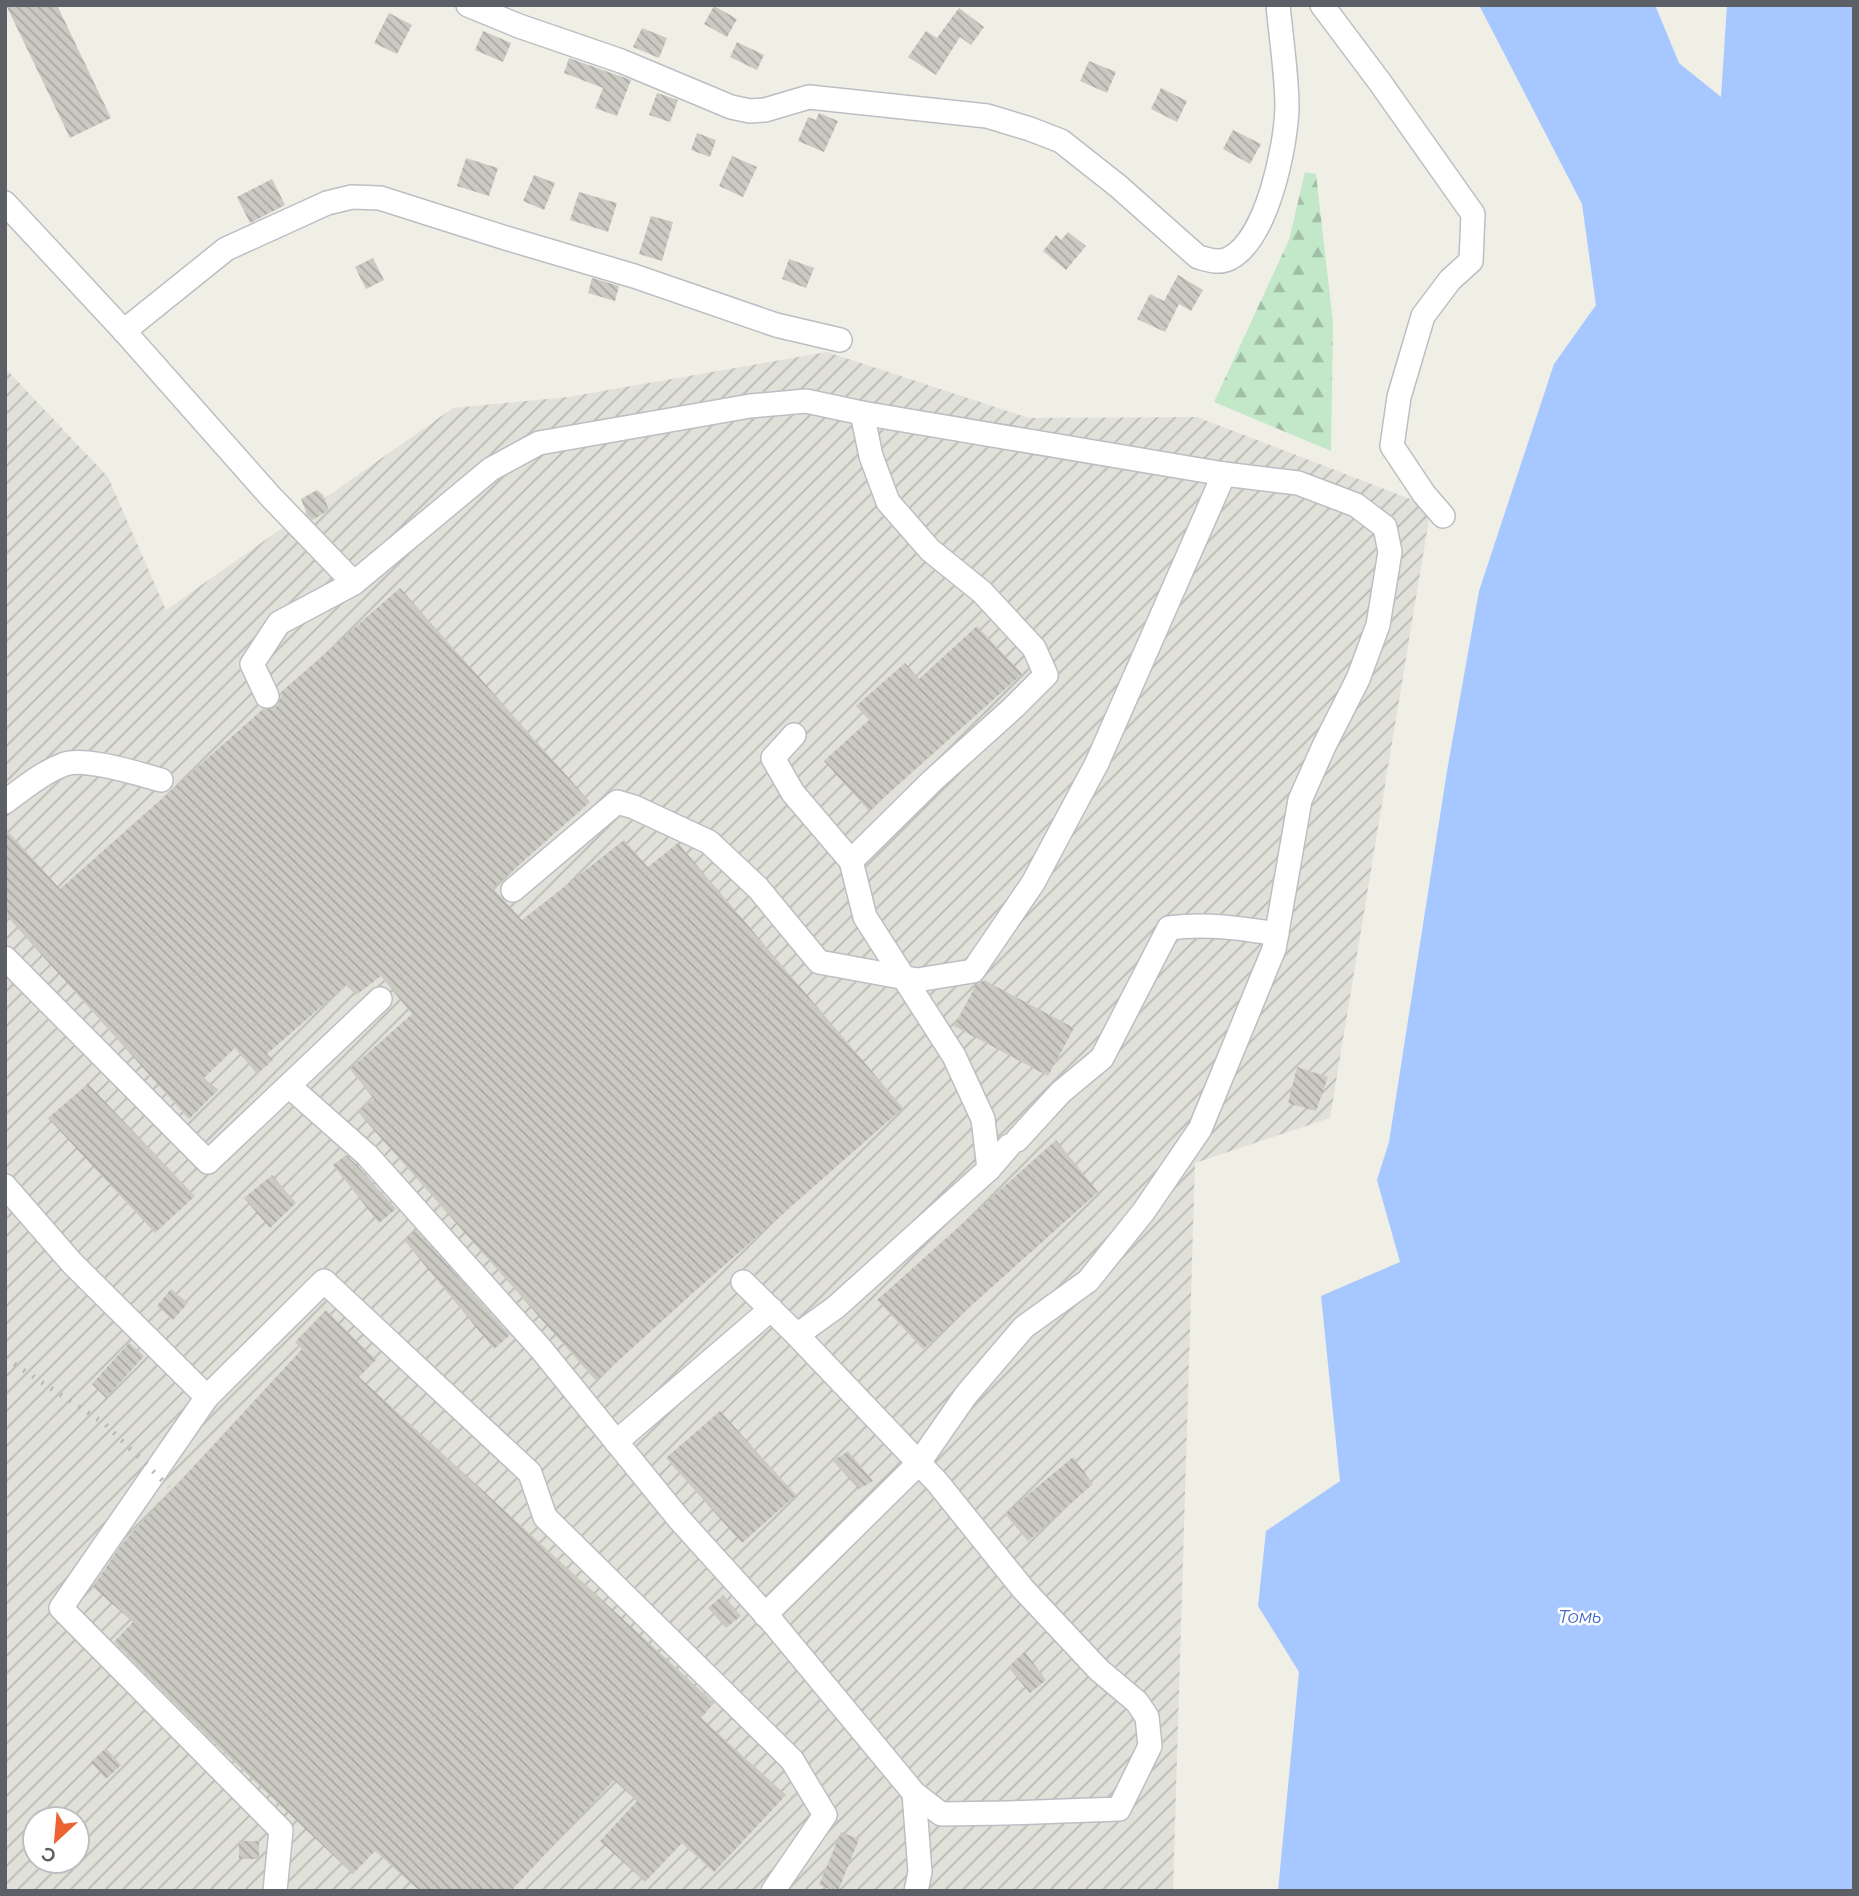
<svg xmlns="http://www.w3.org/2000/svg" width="1859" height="1896" font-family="Raleway,sans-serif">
	<defs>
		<pattern id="industrial-furrows" width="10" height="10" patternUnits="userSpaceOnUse" patternTransform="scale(1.75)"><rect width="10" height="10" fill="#e1e1da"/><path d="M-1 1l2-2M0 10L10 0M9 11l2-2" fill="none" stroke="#babab5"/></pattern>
		<pattern id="forest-firs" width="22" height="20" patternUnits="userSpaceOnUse" patternTransform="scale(1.75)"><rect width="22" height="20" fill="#c2e7c9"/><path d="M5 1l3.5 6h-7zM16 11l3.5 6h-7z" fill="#a1bea7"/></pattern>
		<pattern id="building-back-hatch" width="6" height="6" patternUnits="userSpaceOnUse" patternTransform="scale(1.75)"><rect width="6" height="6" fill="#cbcac2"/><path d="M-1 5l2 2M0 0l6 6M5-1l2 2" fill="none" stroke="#a8a7a1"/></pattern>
	</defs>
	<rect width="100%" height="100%" fill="#f0efe6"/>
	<path fill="url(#industrial-furrows)" fill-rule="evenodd" d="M827 352 1029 418 1197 417 1431 507 1330 1118 1195 1163 1173 1891H5V368L108 477 166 610 453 408 568 397ZM35 1819H77V1861H35Z"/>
	<polygon fill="url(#forest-firs)" points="1305,172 1316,174 1333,323 1331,451 1214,402 1289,240"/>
	<polygon fill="#a6c7ff" points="1479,5 1655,5 1679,63 1721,97 1727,5 1854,5 1854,1891 1278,1891 1299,1672 1258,1606 1266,1531 1340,1481 1321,1296 1400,1262 1377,1180 1389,1142 1447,771 1479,591 1554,364 1596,305 1582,204"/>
	<g fill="url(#building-back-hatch)">
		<polygon points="6,5 57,5 111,118 70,138"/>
		<polygon points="714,6 737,19 727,37 704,24"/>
		<polygon points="959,8 984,27 971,45 960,37 936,75 908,57 926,31 937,38"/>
		<polygon points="389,13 412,25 397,54 374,43"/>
		<polygon points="642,28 667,38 659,58 633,47"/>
		<polygon points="483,31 511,43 503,62 475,50"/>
		<polygon points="737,42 764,55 757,70 730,57"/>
		<polygon points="569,58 631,80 617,116 595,108 603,88 564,73"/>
		<polygon points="1089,61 1116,72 1107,93 1080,81"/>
		<polygon points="1161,88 1187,101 1177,122 1151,109"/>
		<polygon points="657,93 678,100 670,122 649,115"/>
		<polygon points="819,113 838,121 824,152 798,141 808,117 816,120"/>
		<polygon points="1233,130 1261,144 1250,164 1223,149"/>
		<polygon points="697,133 716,140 710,157 691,150"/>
		<polygon points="732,156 757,167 743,197 719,186"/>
		<polygon points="466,158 498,168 489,196 457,186"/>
		<polygon points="534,175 555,183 544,210 523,201"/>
		<polygon points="272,179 285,205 250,223 237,197"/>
		<polygon points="579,192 617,203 608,232 570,220"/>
		<polygon points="651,216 673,222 662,261 639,254"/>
		<polygon points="1068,232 1086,246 1066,270 1043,251 1056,235 1061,240"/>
		<polygon points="373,258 384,280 366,289 355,267"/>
		<polygon points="789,259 814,268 806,288 782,279"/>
		<polygon points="1178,275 1203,290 1191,311 1179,304 1165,332 1137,319 1150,294 1164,301"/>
		<polygon points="592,278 619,286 615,301 588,293"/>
		<polygon points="317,490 323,495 329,510 312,520 307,514 301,499"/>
		<polygon points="400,588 590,802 493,888 522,920 624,840 648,867 678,843 903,1108 694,1292 596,1381 358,1112 374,1099 350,1069 412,1014 381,976 356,995 346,985 267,1054 273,1060 257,1074 235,1048 204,1078 218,1090 189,1119 5,914 5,828 60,889 263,709 272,709 278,705 281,698 280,693"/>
		<polygon points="977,626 1022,674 869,811 824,761 869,720 856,706 905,663 919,679"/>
		<polygon points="984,980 1074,1028 1048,1076 954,1026 976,985"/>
		<polygon points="1297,1067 1328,1077 1316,1111 1288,1103"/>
		<polygon points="88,1084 195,1196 155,1233 48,1118"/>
		<polygon points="1056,1140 1098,1192 923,1349 877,1300"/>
		<polygon points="346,1155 357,1165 396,1209 379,1223 333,1165"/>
		<polygon points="272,1175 296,1203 270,1228 244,1198"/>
		<polygon points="416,1230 510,1335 494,1349 404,1240"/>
		<polygon points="171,1289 188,1303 173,1320 157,1306"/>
		<polygon points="326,1310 376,1360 359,1377 710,1699 714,1703 701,1718 786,1795 714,1872 682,1843 645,1882 600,1841 637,1801 614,1780 511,1891 420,1891 375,1851 353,1874 209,1738 114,1642 133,1622 93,1587 121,1545 302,1349 295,1342"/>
		<polygon points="129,1343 144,1356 106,1398 92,1384"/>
		<polygon points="720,1411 796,1495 742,1543 666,1458"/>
		<polygon points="848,1451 873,1481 859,1489 833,1461"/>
		<polygon points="1073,1457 1093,1484 1028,1541 1005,1514"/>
		<polygon points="723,1595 741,1616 726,1628 708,1608"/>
		<polygon points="1025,1652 1046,1680 1030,1693 1008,1667"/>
		<polygon points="106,1748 121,1765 106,1779 91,1762"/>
		<polygon points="841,1832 859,1839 838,1891 834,1891 819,1885"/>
		<rect x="239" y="1841" width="20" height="18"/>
	</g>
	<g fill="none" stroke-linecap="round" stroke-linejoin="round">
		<g stroke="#bdbec4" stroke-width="26">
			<g id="minor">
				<path d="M468 5 519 26 621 61 731 107 750 111 765 110 809 97 987 116 1030 129 1061 141 1118 186 1198 257C1209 260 1220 264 1230 258 1267 239 1286 147 1287 107 1287 76 1281 37 1278 5"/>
				<polyline points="1322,5 1379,81 1473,214 1471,261 1450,280 1423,316 1399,397 1392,446 1424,494 1443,516"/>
				<polyline points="5,203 124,331 271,497 354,583 491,469 539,443 750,406 806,401 862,413 1224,474 1298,483 1356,505 1385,527 1390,552 1378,625 1358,679 1324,746 1300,800 1274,949 1200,1129 1144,1211 1088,1281 1024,1327 966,1395 918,1464 765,1615"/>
				<polyline points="124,331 226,249 327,203 352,197 380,198 509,239 634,276 776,325 840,340"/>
				<polyline points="267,696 252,664 279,623 354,583"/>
				<polyline points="794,735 773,758 793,793 851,861 865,917 954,1056 983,1119 989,1169"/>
				<path d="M5 802C24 788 43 772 65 764 86 757 139 774 161 780"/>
				<polyline points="851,861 932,781 1014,707 1046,675 1034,648 982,592 930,550 888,502 871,456 862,413"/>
				<polyline points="513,890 617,802 634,807 709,842 758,888 819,962 917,980 973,971 1033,883 1097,763 1224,474"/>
				<polyline points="5,958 208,1162 380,999"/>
				<polyline points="289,1086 367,1155 541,1349 679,1519 774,1624 914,1793 941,1814 1007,1813 1119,1809 1150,1746 1147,1717 1137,1702 1099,1670 1023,1589 937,1482 797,1335 743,1282"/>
				<path d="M1017 1140 1061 1092 1102 1058 1169 928C1206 923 1240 928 1277 934"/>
				<polyline points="5,1186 72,1263 207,1397 61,1608 281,1830 275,1891"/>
				<polyline points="797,1335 836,1307 989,1169 1009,1146"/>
				<polyline points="207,1397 324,1281 530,1473 545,1517 792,1760 825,1815 773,1891"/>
				<polyline points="616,1442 771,1309"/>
				<polyline points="914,1793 920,1872 916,1891"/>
			</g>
		</g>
		<use href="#minor" stroke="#fff" stroke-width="23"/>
		<polyline stroke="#b8b8b9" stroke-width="5" stroke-dasharray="2 9" stroke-linecap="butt" points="5,1358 105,1424 169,1487"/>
	</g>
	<g text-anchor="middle" stroke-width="5" stroke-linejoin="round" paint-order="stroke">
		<g font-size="19" font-style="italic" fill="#456bc6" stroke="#fff">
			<text x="1580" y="1623">Томь</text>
		</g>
	</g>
	<rect width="1859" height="1896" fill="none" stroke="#5d5f66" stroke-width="14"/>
	<g transform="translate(56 1840) rotate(206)"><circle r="33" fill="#ffffff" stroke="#bebfc2" stroke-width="2"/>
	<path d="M0-5L12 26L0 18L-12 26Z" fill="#ec632f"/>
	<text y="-10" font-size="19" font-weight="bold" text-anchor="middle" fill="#5d5f66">С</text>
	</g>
</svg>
